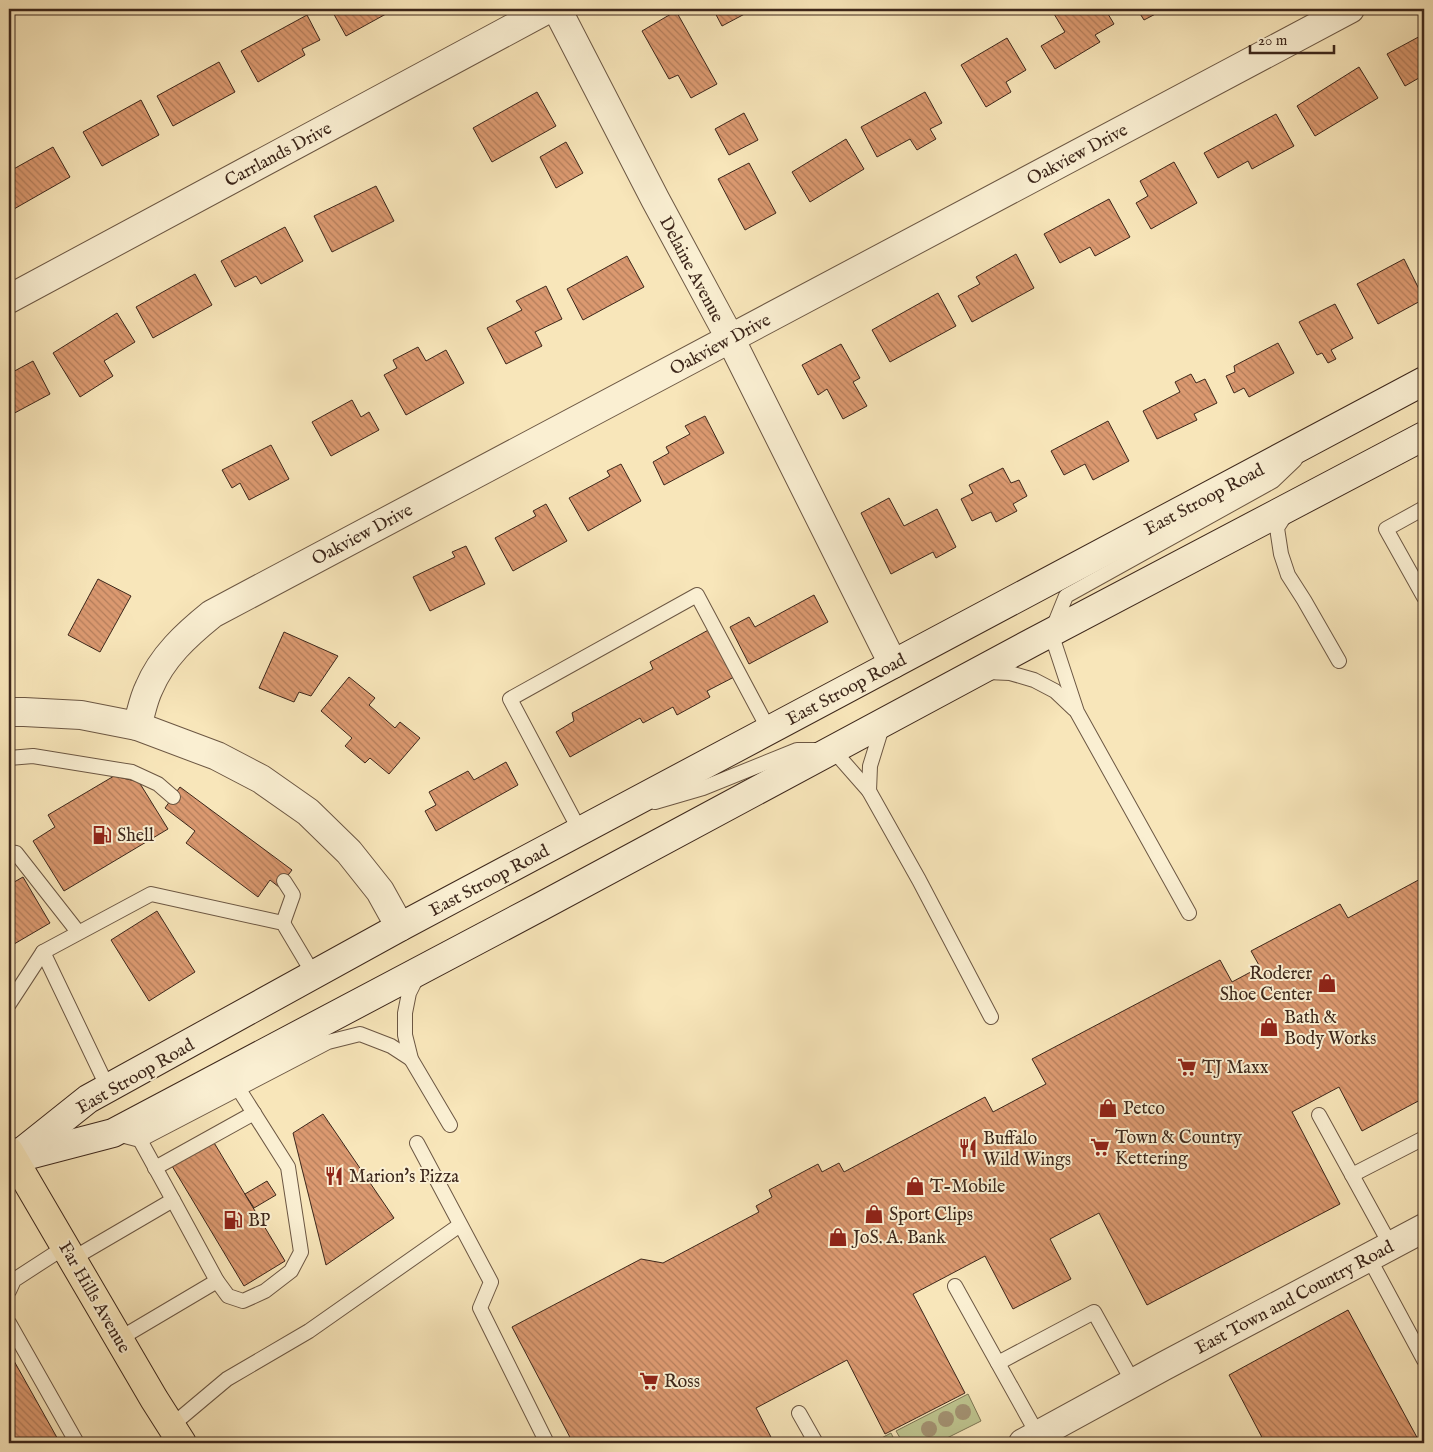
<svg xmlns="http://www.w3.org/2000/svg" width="1433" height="1452" font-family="'IM FELL English',serif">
	<defs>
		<pattern id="building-back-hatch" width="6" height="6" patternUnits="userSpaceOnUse" patternTransform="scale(1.25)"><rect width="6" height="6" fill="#db9970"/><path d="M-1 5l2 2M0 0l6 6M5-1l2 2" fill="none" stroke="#b37d5b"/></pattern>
	</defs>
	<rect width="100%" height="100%" fill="#f8e6ba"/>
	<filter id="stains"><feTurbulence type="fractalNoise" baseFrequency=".004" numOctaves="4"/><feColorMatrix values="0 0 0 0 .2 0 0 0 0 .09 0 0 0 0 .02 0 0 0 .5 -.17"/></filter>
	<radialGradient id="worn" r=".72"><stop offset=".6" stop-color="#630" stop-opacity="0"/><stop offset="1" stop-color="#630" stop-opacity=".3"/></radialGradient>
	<g fill="#bec48f" stroke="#7e7655">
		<polygon points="968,1394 981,1421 937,1443 903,1443 896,1431"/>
		<polygon points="891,1433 896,1443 872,1443"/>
	</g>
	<g fill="url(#building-back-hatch)" stroke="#3d271b">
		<polygon points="331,9 395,9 346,36"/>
		<polygon points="713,9 754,9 722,26"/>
		<polygon points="1051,9 1105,9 1114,24 1095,35 1100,42 1055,69 1041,46 1065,32"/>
		<polygon points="1137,9 1165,9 1144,20"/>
		<polygon points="676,11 717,84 691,98 678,75 669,79 642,31"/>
		<polygon points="307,15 320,40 302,49 305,55 258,82 241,51"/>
		<polygon points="1424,34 1424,75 1405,86 1387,54"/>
		<polygon points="1007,38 1026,70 1006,82 1011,92 986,107 961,65"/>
		<polygon points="219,62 235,92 173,126 157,96"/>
		<polygon points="1359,67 1378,98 1315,136 1297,106"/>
		<polygon points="537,92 556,126 492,162 473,128"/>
		<polygon points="925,92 942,123 930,129 936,139 917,150 910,139 877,157 861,127"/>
		<polygon points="141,100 159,135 102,166 83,132"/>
		<polygon points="744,113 758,140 729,155 715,129"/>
		<polygon points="1276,114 1294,146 1252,169 1248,161 1218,178 1204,153"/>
		<polygon points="846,139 864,169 810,202 792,172"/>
		<polygon points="566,142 583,173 556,188 540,157"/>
		<polygon points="53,147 70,177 14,209 9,200 9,179 13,177 10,171"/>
		<polygon points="1174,162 1197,203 1151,229 1136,203 1148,196 1140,181"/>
		<polygon points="749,163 776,213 745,230 718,179"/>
		<polygon points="376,186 394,221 332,252 314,216"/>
		<polygon points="1109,199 1130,237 1095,256 1090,247 1060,263 1044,234"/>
		<polygon points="285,227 303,261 261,284 256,276 235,287 221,261"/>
		<polygon points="1016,254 1034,288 972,322 958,296 980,284 976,277"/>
		<polygon points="627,256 644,287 583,320 567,289"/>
		<polygon points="1404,259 1424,299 1378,324 1357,284"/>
		<polygon points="195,274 212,305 153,338 136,307"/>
		<polygon points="546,286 562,319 535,332 542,346 506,364 487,328 522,310 516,301"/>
		<polygon points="938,293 956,326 890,362 872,330"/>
		<polygon points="1335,304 1353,338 1331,350 1336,359 1328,363 1322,353 1317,355 1299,322"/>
		<polygon points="117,313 135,342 104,361 113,376 80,397 53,353"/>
		<polygon points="1278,343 1294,373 1249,397 1244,388 1234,393 1226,376 1235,372 1234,366"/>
		<polygon points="841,344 860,378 853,382 867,406 843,419 827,389 818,395 802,365"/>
		<polygon points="418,347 426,361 446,350 464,383 406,415 384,375 397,368 393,360"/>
		<polygon points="33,361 50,394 9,416 9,374"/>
		<polygon points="1191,374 1196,383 1205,379 1217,403 1194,414 1197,420 1157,439 1143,411 1180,392 1175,382"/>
		<polygon points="352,400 361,417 369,412 379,430 331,456 312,422"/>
		<polygon points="705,416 724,453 664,485 653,462 669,453 666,447 690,434 685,426"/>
		<polygon points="1108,421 1129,461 1093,480 1085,464 1064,475 1051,451"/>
		<polygon points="271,445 289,479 249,500 240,483 232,488 222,470"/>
		<polygon points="621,464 641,501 588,531 569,498 610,476 607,471"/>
		<polygon points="1003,468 1011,483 1019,480 1027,496 1013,504 1017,511 996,522 991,512 972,521 961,499 973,493 969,485"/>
		<polygon points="889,498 904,526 937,509 956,547 936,558 933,552 891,574 861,513"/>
		<polygon points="546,504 567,541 513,571 495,538 536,516 533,511"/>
		<polygon points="466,546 485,584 430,611 413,577 455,557 452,552"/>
		<polygon points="98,579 131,596 100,652 68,635"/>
		<polygon points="814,595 828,622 749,664 730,627 749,617 755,627"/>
		<polygon points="712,628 738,675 707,691 710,697 677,715 673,707 643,723 640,718 570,757 556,732 574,721 572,713 653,669 650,662"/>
		<polygon points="284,632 338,656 311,696 299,692 294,702 259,688"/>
		<polygon points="349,677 375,698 369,705 395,728 400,722 420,738 389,774 370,758 365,763 345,746 352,738 321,711"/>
		<polygon points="506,762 518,785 436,831 425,811 436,805 429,792 468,771 474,780"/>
		<polygon points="114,776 139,782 168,829 64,891 33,841 55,827 48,815"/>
		<polygon points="180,787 292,870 279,887 270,880 258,897 186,843 195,831 165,808"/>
		<polygon points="23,877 50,923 9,947 9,885"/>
		<polygon points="1424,877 1424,1098 1362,1131 1339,1087 1292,1112 1340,1204 1147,1305 1099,1213 1050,1239 1071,1279 1013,1309 985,1256 913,1294 965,1393 885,1434 847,1360 756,1408 774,1443 573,1443 512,1327 641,1259 663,1263 759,1212 756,1206 772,1197 769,1190 818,1164 822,1172 839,1163 844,1172 985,1097 993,1112 1046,1084 1032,1059 1220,960 1232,982 1260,967 1251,951 1340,904 1348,918"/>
		<polygon points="157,911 195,972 149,1001 111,940"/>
		<polygon points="323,1114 394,1218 326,1265 293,1133"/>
		<polygon points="213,1141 285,1261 244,1286 172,1166"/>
		<polygon points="267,1181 276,1195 254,1208 245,1194"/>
		<polygon points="1348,1310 1420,1443 1265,1443 1229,1375"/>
		<polygon points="9,1352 60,1443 9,1443"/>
	</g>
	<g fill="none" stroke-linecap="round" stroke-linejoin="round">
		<g stroke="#6c5743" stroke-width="16">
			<g id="lane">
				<polyline points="1424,508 1386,529 1424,597"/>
				<polyline points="1286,514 1277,528 1281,554 1288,575 1304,600 1339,661"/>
				<polyline points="987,672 1010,673 1034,680 1055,691 1074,709"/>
				<polyline points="9,758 33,756 132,772 158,784 173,797"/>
				<polyline points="869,791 870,766 883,724"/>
				<polyline points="655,802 703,788 797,750 833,750 869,791 919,880 991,1017"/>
				<polyline points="580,831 510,699 697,595 769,730"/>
				<polyline points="9,852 16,853 78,932"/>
				<polyline points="1189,913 1077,712 1051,633 1066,596 1273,481 1295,460"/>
				<polyline points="283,923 293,895 284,881"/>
				<polyline points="43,952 108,1088"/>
				<polyline points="418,975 409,993 405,1013 405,1035 411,1059 450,1125"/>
				<polyline points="9,1004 43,952 151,894 283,923 314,975"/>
				<polyline points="1319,1115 1391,1246"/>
				<polyline points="117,1134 140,1140 328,1042 360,1034 391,1046 411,1059"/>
				<polyline points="417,1143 491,1282 480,1308 547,1443"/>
				<polyline points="155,1168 254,1113"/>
				<polyline points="1352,1175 1424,1138"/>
				<polyline points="1369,1258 1424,1360"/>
				<polyline points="72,1259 173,1200 140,1140"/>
				<polyline points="217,1281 228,1296 243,1301 265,1291 291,1271 301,1252 288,1167 238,1088"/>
				<polyline points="955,1286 1038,1435"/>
				<polyline points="9,1291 14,1280 65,1247"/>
				<polyline points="9,1323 77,1443"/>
				<polyline points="119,1339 217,1281 173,1200"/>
				<polyline points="998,1363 1094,1312 1133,1382"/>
				<polyline points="799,1413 816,1443"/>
				<polyline points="171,1426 227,1379 309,1331 460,1225"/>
			</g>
		</g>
		<g stroke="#6c5743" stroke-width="30">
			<g id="street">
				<polyline points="557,9 655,199 730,338 893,664"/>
				<polyline points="9,299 548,9"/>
				<polyline points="9,712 24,712 81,715 137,726 217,756 261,779 308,812 349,852 380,891 400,927"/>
				<path d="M137 726C141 714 143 700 149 688 162 657 186 635 212 614L1350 9"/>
				<polyline points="1023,1443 1164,1366 1424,1228"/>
			</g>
		</g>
		<g stroke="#3d271b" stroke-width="30">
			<g id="secondary">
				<polyline points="25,1156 113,1133 540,907 1033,642 1424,436"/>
				<polyline points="9,1162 88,1099 400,927 1424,381"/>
			</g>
		</g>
		<g stroke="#3d271b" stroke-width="30">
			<polyline id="primary" points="9,1151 154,1399 182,1443"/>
		</g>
		<use href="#lane" stroke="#faefd2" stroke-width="14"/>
		<use href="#street" stroke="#faefd2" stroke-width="28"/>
		<use href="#secondary" stroke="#faefd2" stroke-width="28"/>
		<use href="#primary" stroke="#f8e6ba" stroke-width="28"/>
	</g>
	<g fill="#a39272">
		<circle cx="963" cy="1412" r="8"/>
		<circle cx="946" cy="1419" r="8"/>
		<circle cx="929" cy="1429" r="8"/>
	</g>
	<defs>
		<g id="fuel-bare" transform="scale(1.5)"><path d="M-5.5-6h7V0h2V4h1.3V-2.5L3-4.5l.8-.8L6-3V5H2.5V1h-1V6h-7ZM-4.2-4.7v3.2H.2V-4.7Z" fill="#8f2418" stroke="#faefd2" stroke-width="2.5" paint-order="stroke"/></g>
		<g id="shop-bare" transform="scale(1.5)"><path d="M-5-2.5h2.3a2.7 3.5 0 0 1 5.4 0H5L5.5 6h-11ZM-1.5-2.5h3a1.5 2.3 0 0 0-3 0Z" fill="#8f2418" stroke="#faefd2" stroke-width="2.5" paint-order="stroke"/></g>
		<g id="supermarket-bare" transform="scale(1.5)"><path d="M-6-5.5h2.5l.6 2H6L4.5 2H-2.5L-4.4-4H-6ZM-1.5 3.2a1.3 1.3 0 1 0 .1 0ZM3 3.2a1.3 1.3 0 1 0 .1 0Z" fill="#8f2418" stroke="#faefd2" stroke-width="2.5" paint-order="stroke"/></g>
		<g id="restaurant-bare" transform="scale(1.5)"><path d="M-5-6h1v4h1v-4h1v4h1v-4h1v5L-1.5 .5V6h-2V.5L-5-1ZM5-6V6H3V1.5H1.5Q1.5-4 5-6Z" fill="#8f2418" stroke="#faefd2" stroke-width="2.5" paint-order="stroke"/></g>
	</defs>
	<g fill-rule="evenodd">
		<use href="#fuel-bare" x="102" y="835"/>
		<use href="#shop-bare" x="1327" y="983"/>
		<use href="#shop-bare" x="1269" y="1027"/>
		<use href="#supermarket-bare" x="1187" y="1067"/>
		<use href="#shop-bare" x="1108" y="1108"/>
		<use href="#supermarket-bare" x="1100" y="1147"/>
		<use href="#restaurant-bare" x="968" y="1148"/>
		<use href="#restaurant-bare" x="334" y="1176"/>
		<use href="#shop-bare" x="915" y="1186"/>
		<use href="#shop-bare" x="874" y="1214"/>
		<use href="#fuel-bare" x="233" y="1220"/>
		<use href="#shop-bare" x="838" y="1237"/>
		<use href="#supermarket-bare" x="649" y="1381"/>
	</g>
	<g text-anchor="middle" stroke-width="4" stroke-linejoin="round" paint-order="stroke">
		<g font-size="18" fill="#3d271b" stroke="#faefd2">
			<text transform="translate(278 154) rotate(-28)" y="6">Carrlands Drive</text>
			<text transform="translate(1077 154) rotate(-28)" y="6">Oakview Drive</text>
			<text transform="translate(692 269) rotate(62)" y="6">Delaine Avenue</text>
			<text transform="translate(720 344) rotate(-28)" y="6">Oakview Drive</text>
			<text transform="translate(1204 499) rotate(-28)" y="6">East Stroop Road</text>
			<text transform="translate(362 534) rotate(-28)" y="6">Oakview Drive</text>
			<text transform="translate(846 689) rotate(-28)" y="6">East Stroop Road</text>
			<text transform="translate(489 880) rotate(-28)" y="6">East Stroop Road</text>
			<text transform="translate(135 1076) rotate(-30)" y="6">East Stroop Road</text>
			<text transform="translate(95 1297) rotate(60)" y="6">Far Hills Avenue</text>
			<text transform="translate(1294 1297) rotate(-28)" y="6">East Town and Country Road</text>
		</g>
		<g font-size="18" fill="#3d271b" stroke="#faefd2" text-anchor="start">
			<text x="117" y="841">Shell</text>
			<text x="1312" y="979" text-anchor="end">Roderer<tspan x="1312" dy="21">Shoe Center</tspan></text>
			<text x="1284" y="1023">Bath &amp;<tspan x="1284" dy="21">Body Works</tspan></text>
			<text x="1202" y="1073">TJ Maxx</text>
			<text x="1123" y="1114">Petco</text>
			<text x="1115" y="1143">Town &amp; Country<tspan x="1115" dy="21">Kettering</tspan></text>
			<text x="983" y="1144">Buffalo<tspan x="983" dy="21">Wild Wings</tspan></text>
			<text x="349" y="1182">Marion's Pizza</text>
			<text x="930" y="1192">T-Mobile</text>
			<text x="889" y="1220">Sport Clips</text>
			<text x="248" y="1226">BP</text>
			<text x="853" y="1243">JoS. A. Bank</text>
			<text x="664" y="1387">Ross</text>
		</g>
	</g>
	<rect width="1433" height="1452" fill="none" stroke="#f8e6ba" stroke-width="30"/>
	<rect x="10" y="10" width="1413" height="1432" fill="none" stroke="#3d271b" stroke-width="2.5"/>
	<rect x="15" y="15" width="1403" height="1422" fill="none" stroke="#3d271b"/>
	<path d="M1250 45v8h84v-8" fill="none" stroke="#3d271b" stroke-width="2.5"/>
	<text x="1258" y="45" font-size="15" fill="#3d271b" stroke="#faefd2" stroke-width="4" paint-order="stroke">20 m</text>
	<rect width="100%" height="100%" filter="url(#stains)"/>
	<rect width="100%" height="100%" fill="url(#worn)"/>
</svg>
